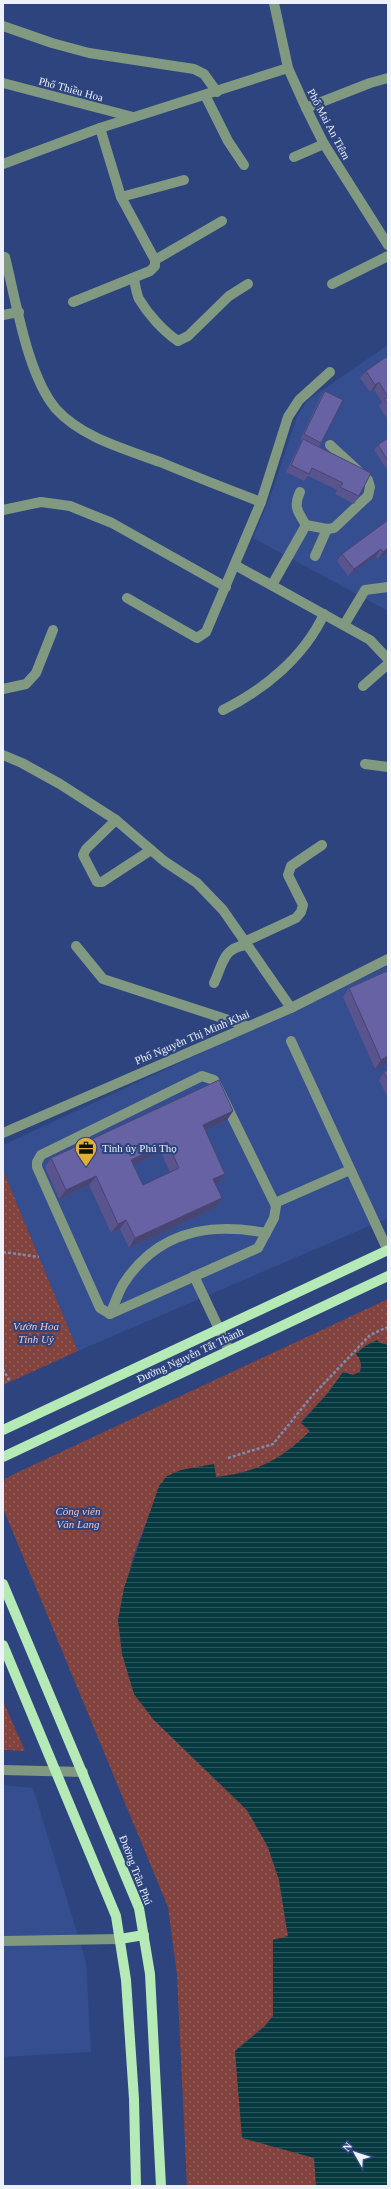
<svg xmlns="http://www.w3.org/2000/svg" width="391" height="2189" font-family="Georgia,serif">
	<defs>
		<pattern id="grass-dots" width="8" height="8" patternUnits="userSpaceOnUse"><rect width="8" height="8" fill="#82423e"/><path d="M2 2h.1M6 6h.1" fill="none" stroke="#945e5b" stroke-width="1.8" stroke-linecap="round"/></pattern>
		<pattern id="water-rules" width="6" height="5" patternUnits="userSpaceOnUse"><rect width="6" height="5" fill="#073a40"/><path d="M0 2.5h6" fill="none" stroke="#2b575c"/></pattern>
	</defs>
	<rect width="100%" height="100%" fill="#2d447e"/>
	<g fill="#344e90">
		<polygon points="388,345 388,611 253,538 273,489 297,416 309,399"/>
		<polygon points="388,966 388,1218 78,1351 3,1170 3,1145"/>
		<polygon points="3,1785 33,1788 86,1962 91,2052 3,2057"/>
	</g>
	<g fill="url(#grass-dots)">
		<polygon points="3,1170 78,1351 3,1385"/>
		<path d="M388 1299V1345L380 1343 356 1353C361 1360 362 1364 360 1372L353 1375 343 1372 328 1393 301 1422 310 1431C292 1449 271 1465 246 1473 237 1476 225 1476 216 1477L214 1465 167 1476 160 1486 133 1557 118 1620 134 1694 154 1720 247 1810 268 1847 279 1879 288 1937 273 1940V2016L265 2026 235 2051 315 2158 316 2186H187L177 1975 168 1907 3 1508V1487L5 1479 14 1474Z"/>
		<polygon points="3,1701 25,1751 3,1750"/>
	</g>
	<path fill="url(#water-rules)" d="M377 1340 380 1343 388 1345V2186H316L314 2158 242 2138 235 2051 265 2026 273 2016V1940L288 1936 279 1880 268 1847 247 1810 154 1720 134 1694 122 1654 118 1620 124 1588 159 1486 167 1476 181 1470 214 1464 216 1477C257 1472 281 1460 310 1431L301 1423 328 1393 343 1372 353 1375 360 1372C362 1364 361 1360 356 1354L365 1346Z"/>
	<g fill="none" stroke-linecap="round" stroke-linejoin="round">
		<g stroke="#7d8bb0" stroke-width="2.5" stroke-dasharray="3 2" stroke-linecap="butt">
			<polyline points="3,1252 39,1257"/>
			<polyline points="3,1369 10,1382"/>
			<polyline points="228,1458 273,1444 312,1396 370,1335 388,1327"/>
		</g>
		<g stroke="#809980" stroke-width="10">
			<polyline points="274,3 288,68 306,108 324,144 388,245"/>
			<polyline points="3,26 52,43 89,53 194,69 204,74 217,92"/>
			<polyline points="3,83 133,117"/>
			<polyline points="205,95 228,141 244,165"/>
			<polyline points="306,108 370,83 388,78"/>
			<polyline points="294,157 324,144"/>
			<polyline points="3,164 100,128 288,68"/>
			<polyline points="121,197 184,180"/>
			<path d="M5 257C16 300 27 375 56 409 81 437 125 449 160 462 194 476 227 489 261 502"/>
			<polyline points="155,260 222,221"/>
			<path d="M134 278C135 284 136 293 139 299 148 314 163 331 178 341L188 336 229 296 248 284"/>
			<polyline points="332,284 388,256"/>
			<polyline points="73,302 150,271 155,266 155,260 121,197 100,128"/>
			<polyline points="3,315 19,312"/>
			<path d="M300 492C293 507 298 512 306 525"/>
			<polyline points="3,510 41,502 70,506 112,523 226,587"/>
			<polyline points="315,556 327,529"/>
			<polyline points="235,565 370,640 388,659"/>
			<polyline points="272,585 306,525 327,529 334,528 368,496 370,487 368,480 330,445"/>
			<polyline points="127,598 197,638 206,632 261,502 288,417 299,400 330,372"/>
			<polyline points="344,625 365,590 388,587"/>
			<polyline points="363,686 388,664"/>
			<polyline points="3,689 26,684 36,673 53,630"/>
			<path d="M223 710C265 689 304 657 324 614"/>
			<polyline points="3,755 22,763 60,784 116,820 164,861 197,883 223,910 291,1008"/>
			<polyline points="365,764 388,767"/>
			<polyline points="116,820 86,849 83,855 97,882 102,882 151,850"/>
			<polyline points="244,942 296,918 301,912 303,905 288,875 291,866 322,845"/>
			<polyline points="76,946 103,979 247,1026"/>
			<path d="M214 983C223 964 223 948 246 945"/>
			<polyline points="291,1041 388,1251"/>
			<polygon points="202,1076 214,1080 276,1206 274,1218 258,1248 110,1314 100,1308 37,1167 37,1162 41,1155"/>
			<polyline points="3,1133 291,1008 388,959"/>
			<polyline points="275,1203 350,1170"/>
			<polyline points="194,1276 229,1350"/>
			<path d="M110 1314C115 1304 118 1292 124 1283 158 1231 209 1222 266 1233"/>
			<polyline points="3,1770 83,1772"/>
			<polyline points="3,1941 120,1939"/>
		</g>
		<g stroke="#b5e9b6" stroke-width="10">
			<polyline points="3,1430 388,1250"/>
			<polyline points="3,1457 388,1276"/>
			<polyline points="3,1584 139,1908 150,1974 161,2186"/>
			<polyline points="3,1645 116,1916 126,1980 134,2099 136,2186"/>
			<polyline points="120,1939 144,1935"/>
		</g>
	</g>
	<g fill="#59548d" fill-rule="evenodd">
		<polygon points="388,359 388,418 387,419 379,406 382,402 374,390 370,392 360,378 366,371"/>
		<polygon points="325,391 321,443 319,447 359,496 354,504 335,494 337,490 308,476 304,481 286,472 298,447 302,441 300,440 321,396"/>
		<polygon points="388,438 388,471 374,450 378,445"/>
		<polygon points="388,520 388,552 378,559 376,556 348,576 337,561 342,554"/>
		<polygon points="349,988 388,1063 375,1069 343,997"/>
		<polygon points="388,1070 388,1098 379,1080 384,1072"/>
		<path d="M233 1111 227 1120 205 1130 225 1174 219 1183 215 1184V1208L129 1248 120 1229 111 1233 89 1185 59 1199 45 1167 51 1158ZM161 1152 170 1172 143 1185 133 1165Z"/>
	</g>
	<g fill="#484573">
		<polygon points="379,382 374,390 370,392 375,385"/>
		<polygon points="388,548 388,552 378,559 383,552"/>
		<polygon points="381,549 376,556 348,576 354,569"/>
		<polygon points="388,1056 388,1063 375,1069 381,1060"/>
		<polygon points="233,1111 227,1120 196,1134 203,1125"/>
		<polygon points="167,1142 161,1152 124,1169 131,1160"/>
		<polygon points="225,1174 219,1183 206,1188 213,1179"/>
		<polygon points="96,1176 89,1185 59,1199 66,1190"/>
		<polygon points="222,1198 215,1208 129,1248 135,1238"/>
		<polygon points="126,1220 120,1229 111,1233 118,1224"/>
	</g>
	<g fill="#6762a4" stroke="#484573" fill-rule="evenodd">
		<polygon points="386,357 388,359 388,405 384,399 388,397 379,382 375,385 366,371"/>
		<polygon points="325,391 343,400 321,443 304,434"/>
		<polygon points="388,438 388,461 378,445"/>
		<polygon points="303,439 371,473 359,496 340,487 343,483 312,468 309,474 291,465"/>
		<polygon points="388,520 388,548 383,552 381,549 354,569 342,554"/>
		<polygon points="387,971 388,972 388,1056 381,1060 349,988"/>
		<polygon points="388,1070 388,1080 384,1072"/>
		<path d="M219 1080 233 1111 203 1125 225 1174 213 1179 222 1198 135 1238 126 1220 118 1224 96 1176 66 1190 51 1158ZM167 1142 179 1168 143 1185 131 1160Z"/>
	</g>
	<defs>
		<g id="office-pin" transform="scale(1.15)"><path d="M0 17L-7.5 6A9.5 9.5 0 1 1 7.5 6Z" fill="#e1af34" stroke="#2d447e"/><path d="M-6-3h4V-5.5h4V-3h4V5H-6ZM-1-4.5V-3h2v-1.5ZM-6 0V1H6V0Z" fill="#111"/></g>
	</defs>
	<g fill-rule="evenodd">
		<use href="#office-pin" x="86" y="1148"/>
	</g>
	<g text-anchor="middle" stroke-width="4" stroke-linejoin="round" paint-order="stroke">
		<g font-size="11" fill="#eef1f8" stroke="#2d447e">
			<text transform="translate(71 89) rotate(15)" y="4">Phố Thiều Hoa</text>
			<text transform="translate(329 124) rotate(62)" y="4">Phố Mai An Tiêm</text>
			<text transform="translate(192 1037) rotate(-23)" y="4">Phố Nguyễn Thị Minh Khai</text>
			<text transform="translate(190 1355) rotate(-25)" y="4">Đường Nguyễn Tất Thành</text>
			<text transform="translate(136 1870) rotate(69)" y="4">Đường Trần Phú</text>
		</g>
		<g font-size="11" fill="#eef1f8" stroke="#2d447e" text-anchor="start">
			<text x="102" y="1152">Tỉnh ủy Phú Thọ</text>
		</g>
		<g font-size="11" font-style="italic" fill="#f8c2bc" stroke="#2d447e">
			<text x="36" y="1330">Vườn Hoa<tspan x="36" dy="13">Tỉnh Uỷ</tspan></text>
			<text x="78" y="1515">Công viên<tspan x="78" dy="13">Văn Lang</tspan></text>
		</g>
	</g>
	<rect width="391" height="2189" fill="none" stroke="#eef1f8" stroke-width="8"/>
	<g transform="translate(355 2153) rotate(309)" stroke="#2d447e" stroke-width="3" paint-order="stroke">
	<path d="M0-3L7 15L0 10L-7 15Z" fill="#eef1f8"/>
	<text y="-6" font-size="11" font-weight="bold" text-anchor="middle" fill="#eef1f8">N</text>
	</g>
</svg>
